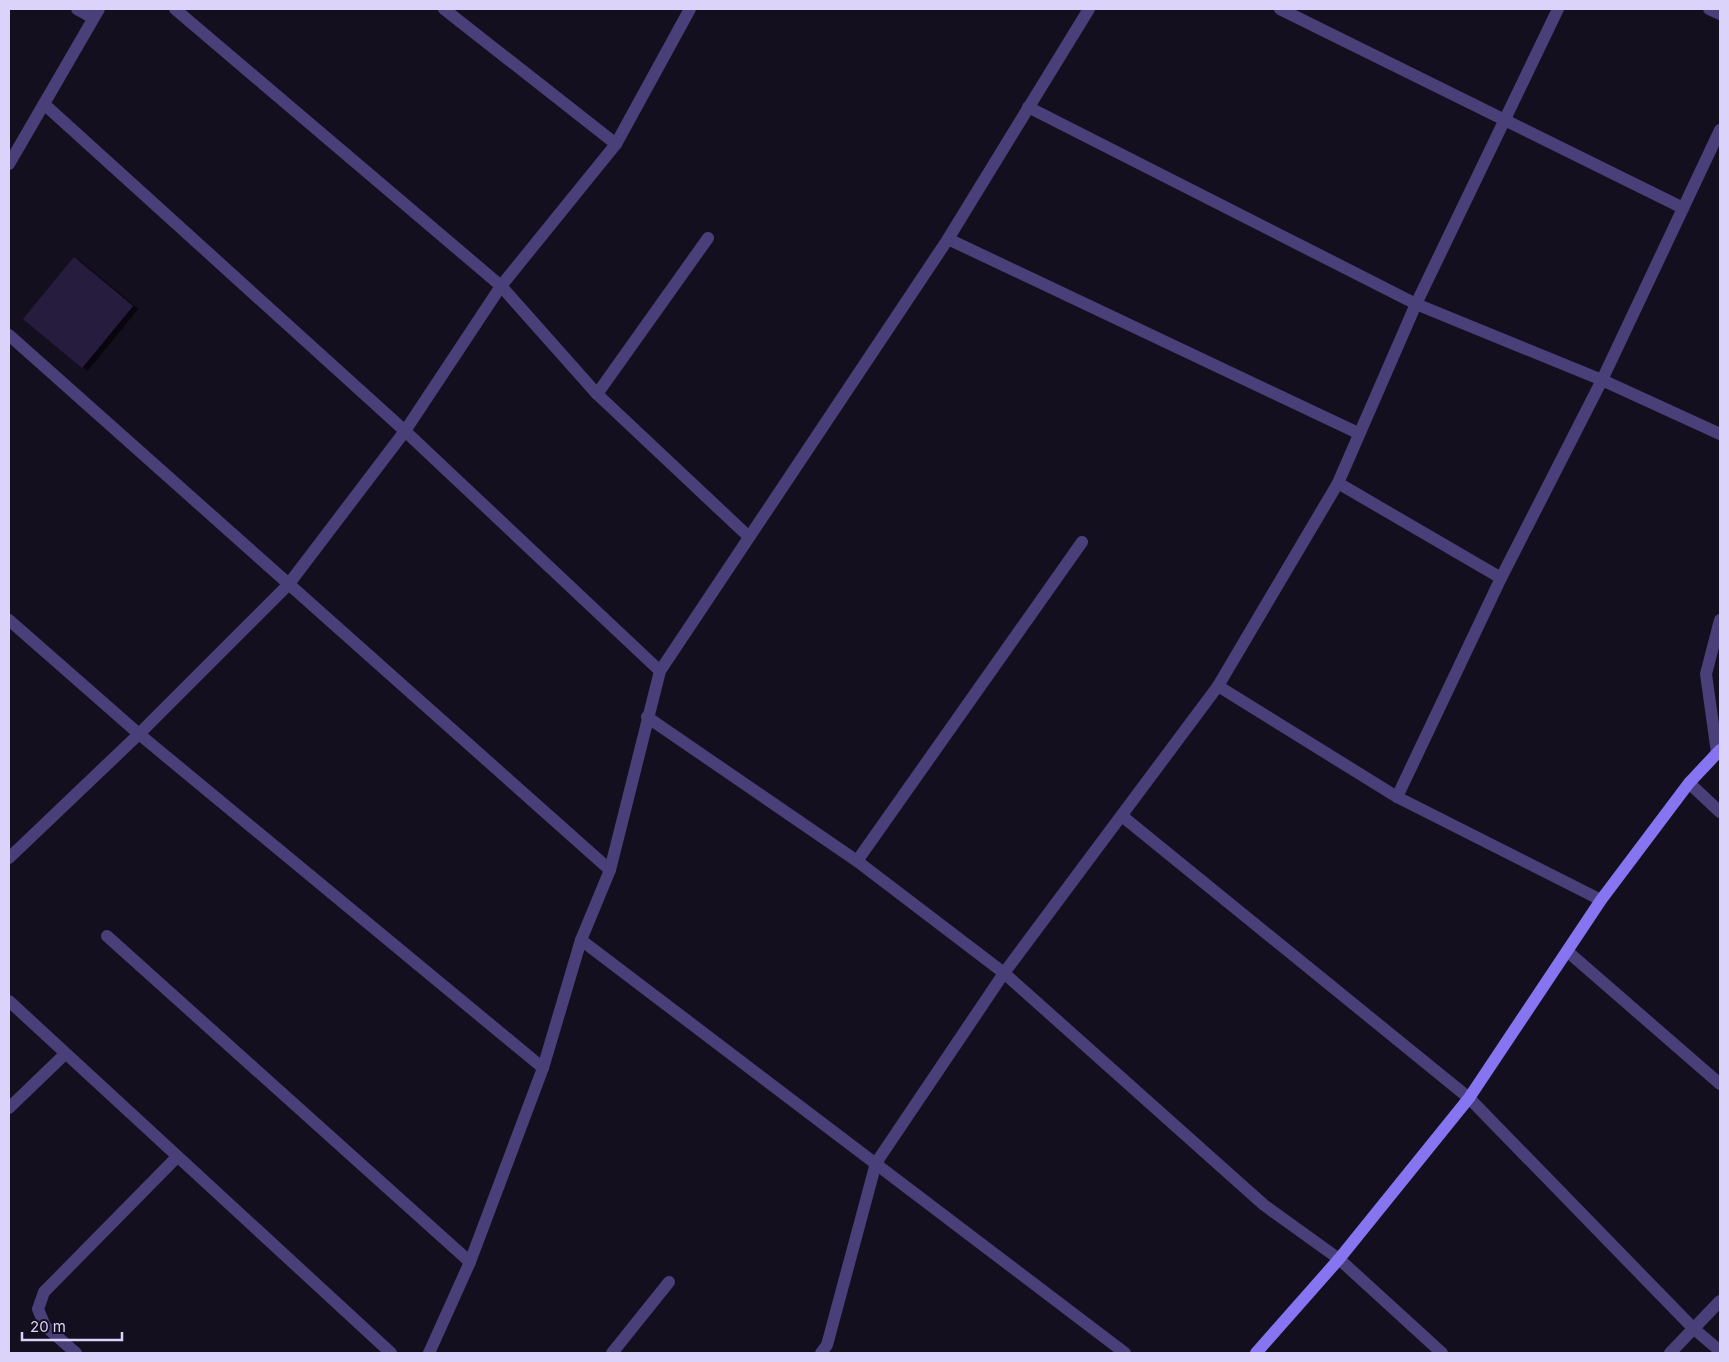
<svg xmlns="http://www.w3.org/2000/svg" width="1729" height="1362" font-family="Inter,sans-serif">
	<defs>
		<filter id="shadow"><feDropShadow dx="5.5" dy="3" stdDeviation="0" flood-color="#0009"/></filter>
	</defs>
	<rect width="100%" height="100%" fill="#140f1f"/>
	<polygon fill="#281d3e" filter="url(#shadow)" points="74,257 133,306 82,368 23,319"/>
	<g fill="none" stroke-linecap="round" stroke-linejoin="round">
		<g stroke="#493f79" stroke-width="12">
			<polyline points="77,9 93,18"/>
			<polyline points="175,9 501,286 597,394 749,537"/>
			<polyline points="444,9 616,144"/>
			<polyline points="1280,9 1683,208"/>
			<polyline points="1709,9 1720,14"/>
			<polyline points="44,104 405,431 660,671"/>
			<polyline points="1028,107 1416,304 1602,380 1720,434"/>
			<polyline points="9,164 99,9"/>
			<polyline points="948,239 1358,433"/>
			<polyline points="9,335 610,870"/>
			<polyline points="597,394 708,238"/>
			<polyline points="1338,483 1501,578"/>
			<polyline points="9,620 139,734 543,1068"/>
			<polyline points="1218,686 1397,797 1601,900"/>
			<polyline points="647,717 857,861 1004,973 1264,1205 1339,1259 1442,1353"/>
			<polyline points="1717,753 1706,674 1720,620"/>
			<polyline points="1689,783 1720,812"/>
			<polyline points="1397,797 1501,578 1602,380 1720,130"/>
			<polyline points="1122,816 1469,1098 1693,1328 1720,1351"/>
			<polyline points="9,858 139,734 288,585 405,431 501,286 616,144 690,9"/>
			<polyline points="857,861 1082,542"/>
			<polyline points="107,936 470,1262"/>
			<polyline points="581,940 1125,1353"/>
			<polyline points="1567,951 1720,1084"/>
			<polyline points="9,1001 391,1353"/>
			<polyline points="9,1108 65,1054"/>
			<polyline points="76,1353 45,1326 38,1309 44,1292 177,1157"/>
			<polyline points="429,1353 470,1262 543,1068 581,940 610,870 660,671 948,239 1089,9"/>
			<polyline points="612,1353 669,1282"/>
			<polyline points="821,1353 827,1345 876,1163 1004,973 1218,686 1338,483 1416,304 1558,9"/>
			<polyline points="1670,1353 1720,1301"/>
		</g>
		<polyline stroke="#8674f0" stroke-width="12" points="1256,1353 1339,1259 1469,1098 1601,900 1689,783 1720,750"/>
	</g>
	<rect width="1729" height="1362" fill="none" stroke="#dcd3fa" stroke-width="20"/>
	<path d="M22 1332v8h100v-8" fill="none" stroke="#dcd3fa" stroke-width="2.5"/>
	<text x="30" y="1332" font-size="15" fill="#dcd3fa" stroke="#140f1f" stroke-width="4" paint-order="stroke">20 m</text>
</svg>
